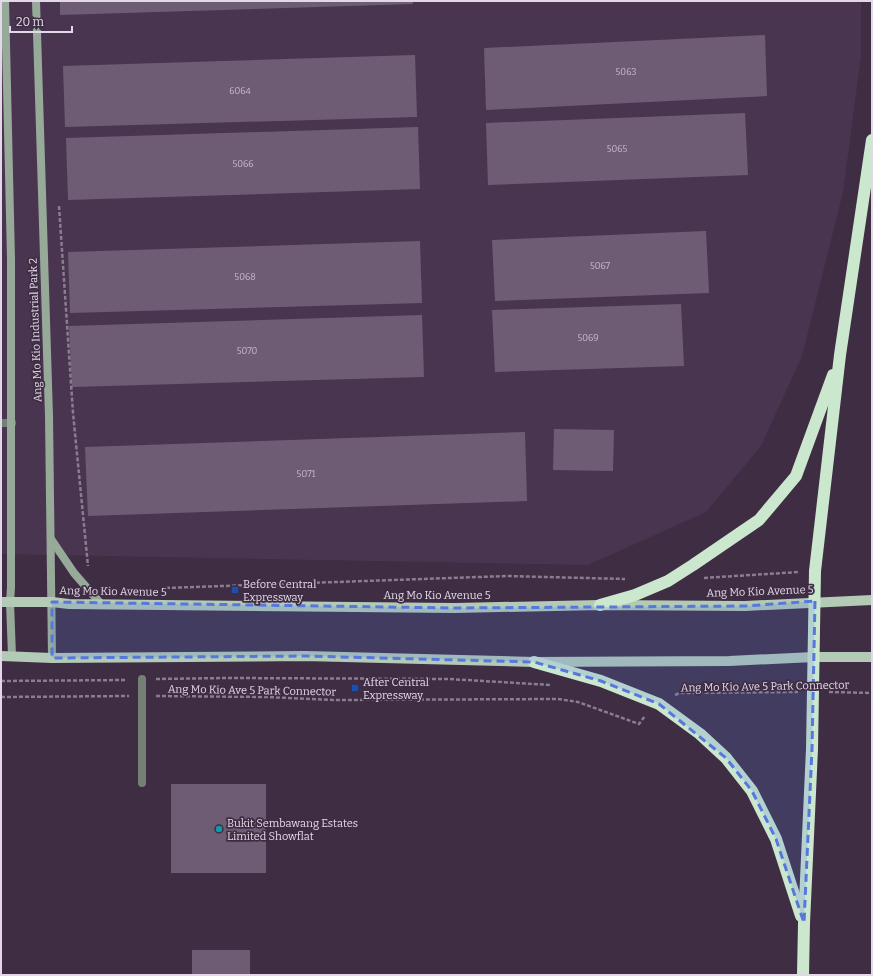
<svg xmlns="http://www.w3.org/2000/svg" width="873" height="976" font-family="Bitter,serif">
	<rect width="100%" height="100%" fill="#3e2d43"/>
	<polygon fill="#4a3551" points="1,1 861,1 861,56 843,192 802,356 761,446 706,512 588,565 1,554"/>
	<g fill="#6e5c75">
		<polygon points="60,1 413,1 413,4 60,15"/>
		<polygon points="765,35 767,96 486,110 484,48"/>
		<polygon points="415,55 417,117 65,127 63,66"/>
		<polygon points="745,113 748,175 488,185 486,123"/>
		<polygon points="418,127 420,189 68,200 66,138"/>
		<polygon points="706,231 709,293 495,301 492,240"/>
		<polygon points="420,241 422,303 70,313 68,252"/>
		<polygon points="681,304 684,366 495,372 492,310"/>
		<polygon points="422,315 424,377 72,387 69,326"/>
		<polygon points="554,429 614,430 613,471 553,470"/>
		<polygon points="525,432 527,501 88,516 85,447"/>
		<rect x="171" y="784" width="95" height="89"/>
		<rect x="192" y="950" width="58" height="25"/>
	</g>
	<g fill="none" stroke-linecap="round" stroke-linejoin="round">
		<g stroke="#8b7d90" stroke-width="2.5" stroke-dasharray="4 2" stroke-linecap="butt">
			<polyline points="59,206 73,413 88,566"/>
			<polyline points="704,578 799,572"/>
			<polyline points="166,588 507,576 625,579"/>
			<polyline points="156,679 229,678 449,679 551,685"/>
			<polyline points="1,681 127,680"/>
			<polyline points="829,692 872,693"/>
			<polyline points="675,695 680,693 798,692"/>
			<polyline points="156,696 267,697 333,700 558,699 578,702 639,724 645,716"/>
			<polyline points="1,697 129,696"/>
		</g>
		<g stroke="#747f75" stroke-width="8">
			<polyline points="1,423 12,423"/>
			<polyline points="142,679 142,783"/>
		</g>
		<g stroke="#97aa9a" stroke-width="8">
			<polyline points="5,1 11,259 11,587 10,602 12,656"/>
			<polyline points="36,1 49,416 52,658"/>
			<polyline points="51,539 74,573 101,604"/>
		</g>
		<g stroke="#b2cab6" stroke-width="10">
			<polyline points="1,602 52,602 69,604 455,608 600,605 745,606 872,600"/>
			<polyline points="1,656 52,658 305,656 534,662 729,661 814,657 872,657"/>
		</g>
		<g stroke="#cbe8cf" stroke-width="12">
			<polyline points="600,605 635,595 668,581 693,565 759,520 796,476 833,375"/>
			<polyline points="534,662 601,681 659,704 700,734 726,758 752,791 776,839 801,916"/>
			<polyline points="803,975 804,923 812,749 815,571 840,355 872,140"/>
		</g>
	</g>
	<path fill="#5877dc" fill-opacity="0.2" stroke="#5877dc" stroke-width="3" stroke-dasharray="8 5" stroke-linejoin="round" d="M815 601 812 749 804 923 776 839 752 791 726 758 659 704 601 681 534 662 305 656 52 658V602L455 608 745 606Z"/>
	<g fill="#1a4fb4" stroke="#3e2d43" stroke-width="1.5">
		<rect x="231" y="586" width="8" height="8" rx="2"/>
		<rect x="351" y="684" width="8" height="8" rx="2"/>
	</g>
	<circle fill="#0f9aa8" stroke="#3e2d43" stroke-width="1.5" cx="219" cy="829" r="4"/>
	<g text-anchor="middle" stroke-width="3.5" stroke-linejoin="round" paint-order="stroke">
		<g font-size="9" fill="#c6b9ca">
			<text x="626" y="75">5063</text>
			<text x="240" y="94">6064</text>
			<text x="617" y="152">5065</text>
			<text x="243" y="167">5066</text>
			<text x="600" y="269">5067</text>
			<text x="245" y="280">5068</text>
			<text x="588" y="341">5069</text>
			<text x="247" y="354">5070</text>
			<text x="306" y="477">5071</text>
		</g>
		<g font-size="11" fill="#e3d8e7" stroke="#3e2d43">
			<text transform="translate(35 330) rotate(-92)" y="4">Ang Mo Kio Industrial Park 2</text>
			<text transform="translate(113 591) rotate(1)" y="4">Ang Mo Kio Avenue 5</text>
			<text transform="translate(760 591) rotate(-2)" y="4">Ang Mo Kio Avenue 5</text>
			<text x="437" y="599">Ang Mo Kio Avenue 5</text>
			<text transform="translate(765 686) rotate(-1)" y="4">Ang Mo Kio Ave 5 Park Connector</text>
			<text transform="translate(252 690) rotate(1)" y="4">Ang Mo Kio Ave 5 Park Connector</text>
		</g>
		<g font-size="11" fill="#e3d8e7" stroke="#3e2d43" text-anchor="start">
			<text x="243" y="588">Before Central<tspan x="243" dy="13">Expressway</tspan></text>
			<text x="363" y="686">After Central<tspan x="363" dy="13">Expressway</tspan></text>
			<text x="227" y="827">Bukit Sembawang Estates<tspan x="227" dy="13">Limited Showflat</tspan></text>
		</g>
	</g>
	<rect width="873" height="976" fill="none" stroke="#e3d8e7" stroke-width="4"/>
	<path d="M10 26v6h62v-6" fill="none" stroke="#e3d8e7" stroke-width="2"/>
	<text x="16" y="26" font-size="12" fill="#e3d8e7" stroke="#3e2d43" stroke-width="3" paint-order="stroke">20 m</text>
</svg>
